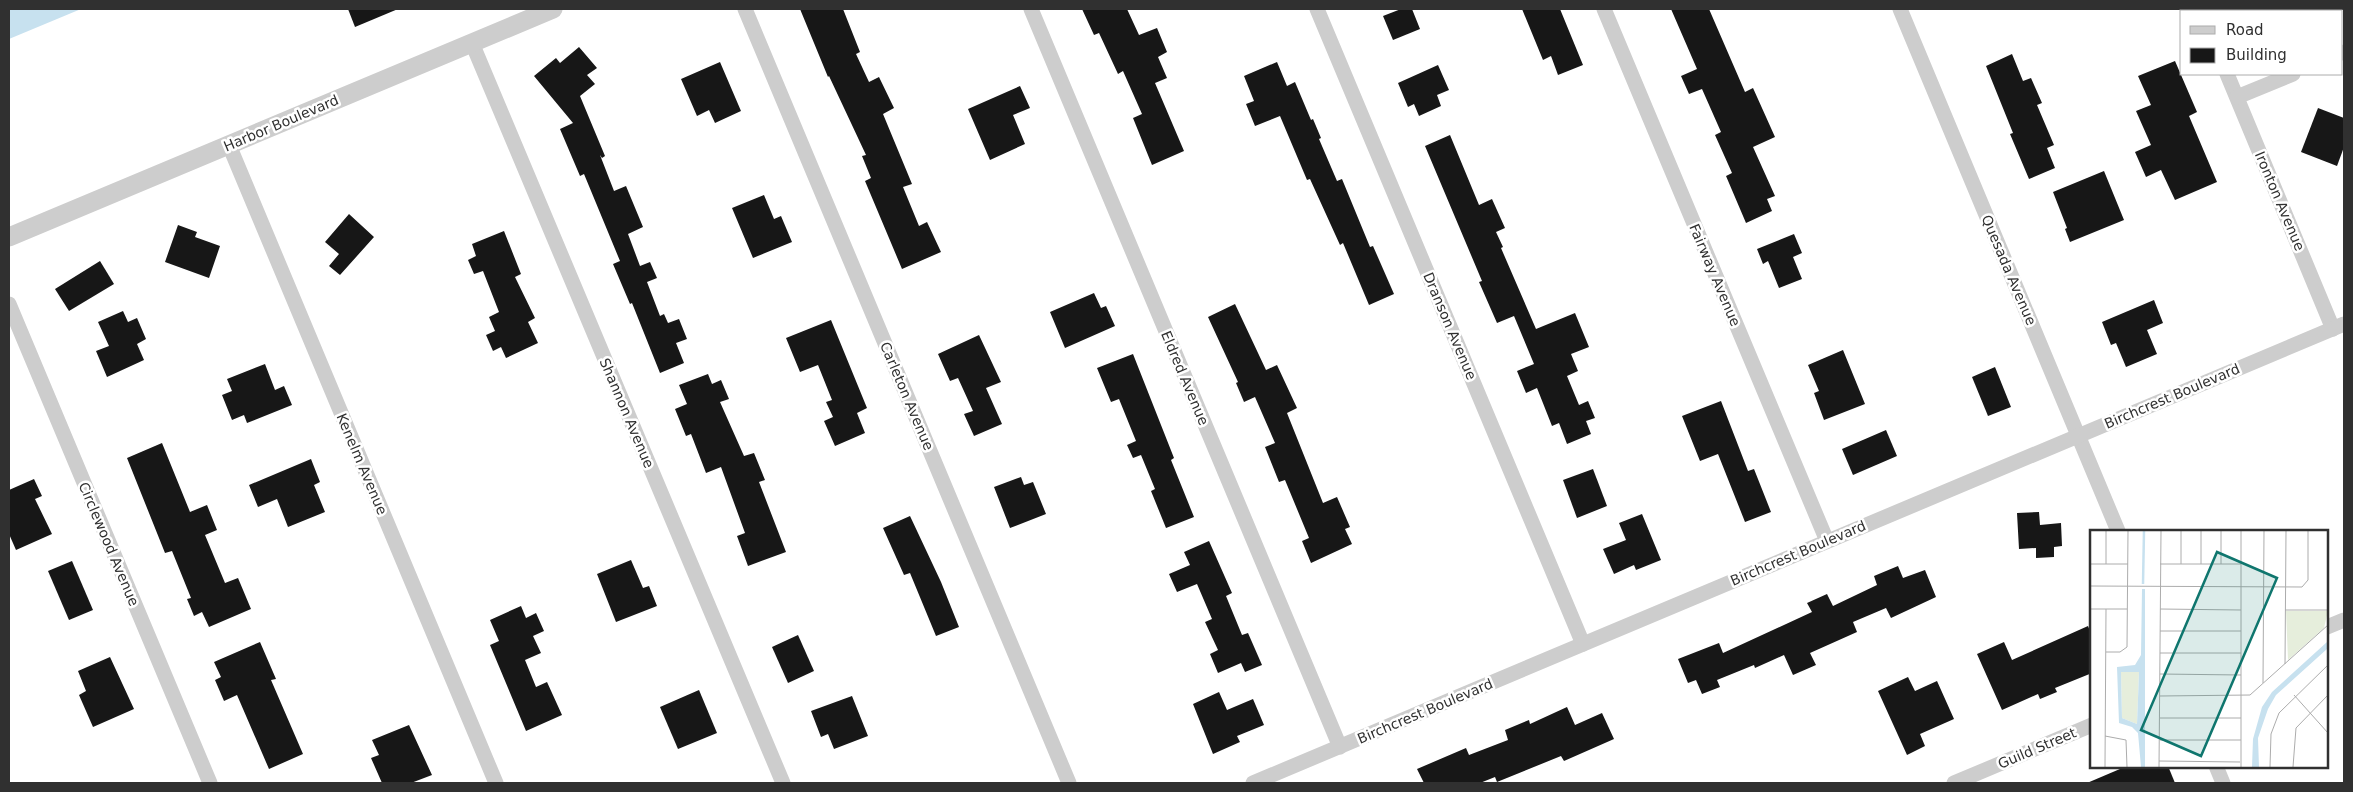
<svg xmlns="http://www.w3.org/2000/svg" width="2353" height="792" font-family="'DejaVu Sans',sans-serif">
	<rect width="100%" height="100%" fill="#fff"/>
	<polygon fill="#c7e1ef" points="9,9 81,9 9,39"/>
	<g fill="#171717">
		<polygon points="348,9 398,9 355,27"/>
		<polygon points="800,9 843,9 860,52 856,54 869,82 879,77 894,108 883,114 912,184 903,187 919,226 927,222 941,252 902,269 865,181 871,178 862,156 866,155 829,76 828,77"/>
		<polygon points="1082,9 1127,9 1139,35 1157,28 1167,52 1158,57 1167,78 1155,83 1184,151 1152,165 1133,118 1142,114 1123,71 1118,74 1099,33 1094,35"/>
		<polygon points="1401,9 1412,9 1420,29 1393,40 1383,16"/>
		<polygon points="1522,9 1560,9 1583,65 1558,75 1551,56 1543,60"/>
		<polygon points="1671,9 1709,9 1745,92 1753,88 1775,137 1753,147 1775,196 1767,199 1772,211 1746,223 1726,176 1732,173 1715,135 1721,132 1702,89 1689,94 1681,76 1697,69"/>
		<polygon points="579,47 597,68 587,75 595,84 580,96 605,156 602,158 600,155 614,191 626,186 643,227 628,234 640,266 650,262 657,278 647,282 660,316 664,314 668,323 679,319 687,339 676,343 684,363 660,373 632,303 630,304 613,264 620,261 584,174 580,176 560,129 573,123 534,76 556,58 560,63"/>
		<polygon points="2012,54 2023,81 2031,78 2042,103 2037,105 2054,145 2047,148 2055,168 2029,179 2010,134 2013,133 1986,66"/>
		<polygon points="2175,61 2197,112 2189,116 2217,182 2175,200 2161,170 2146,177 2135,152 2151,145 2136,111 2151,105 2138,76"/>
		<polygon points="720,62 741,111 715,123 709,110 697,116 681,79"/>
		<polygon points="1277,62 1287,86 1295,82 1311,120 1313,119 1321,138 1319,139 1337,181 1342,179 1370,247 1373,246 1394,294 1369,305 1343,243 1340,245 1310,179 1307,180 1280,116 1255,126 1246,104 1254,101 1244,76"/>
		<polygon points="1438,65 1449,90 1437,95 1441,106 1419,116 1414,104 1408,107 1398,83"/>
		<polygon points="1020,86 1030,108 1013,115 1025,144 990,160 968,109"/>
		<polygon points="2318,108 2344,118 2344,147 2337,166 2301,152"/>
		<polygon points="1450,135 1479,205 1492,199 1505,228 1496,232 1503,247 1501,248 1536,329 1575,313 1589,347 1571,354 1578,371 1567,376 1579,405 1588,401 1595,418 1586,421 1591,434 1567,444 1559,423 1552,426 1537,388 1526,393 1517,371 1534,364 1514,316 1497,323 1479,282 1482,281 1425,146"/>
		<polygon points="2104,171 2124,220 2070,242 2065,229 2067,228 2053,192"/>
		<polygon points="764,195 774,219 781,216 792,242 753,258 732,208"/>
		<polygon points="349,214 374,237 340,275 329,266 339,254 325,242"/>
		<polygon points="178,225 197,232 195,237 220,246 209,278 165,262"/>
		<polygon points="504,231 521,274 515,277 535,318 528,322 538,343 506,358 501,347 493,351 486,335 495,331 489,317 499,312 483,271 474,274 468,260 476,256 472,244"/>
		<polygon points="1794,234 1802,253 1793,257 1802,279 1779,288 1768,261 1763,264 1757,249"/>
		<polygon points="100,261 114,284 69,311 55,289"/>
		<polygon points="1094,293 1101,308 1106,306 1115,326 1065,348 1050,312"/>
		<polygon points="2154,300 2163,323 2147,330 2157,354 2126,367 2116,343 2111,345 2102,322"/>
		<polygon points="1235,304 1266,370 1277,365 1297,408 1287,413 1323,503 1337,497 1350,527 1345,529 1352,544 1311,563 1302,541 1309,538 1285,480 1279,482 1265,447 1275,443 1255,397 1244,402 1236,383 1238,382 1208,317"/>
		<polygon points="123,311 128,322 137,318 146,339 137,344 144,360 107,377 96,351 109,346 98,322"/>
		<polygon points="831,320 867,408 857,413 865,433 835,446 824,421 833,417 826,402 832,400 818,365 800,372 786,338"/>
		<polygon points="979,335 1001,382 986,388 1002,424 974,436 964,414 973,411 958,378 950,381 938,354"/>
		<polygon points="1843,350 1865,404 1824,420 1814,393 1819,391 1808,365"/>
		<polygon points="1133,354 1174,458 1171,460 1194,517 1166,528 1151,491 1155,489 1141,455 1133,458 1127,445 1136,441 1119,399 1111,402 1097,368"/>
		<polygon points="265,364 275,390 284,386 292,405 247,423 244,415 232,420 222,395 232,391 227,379"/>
		<polygon points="1995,367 2011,407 1988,416 1972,377"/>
		<polygon points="708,374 712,384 721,380 729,399 720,402 744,456 754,453 765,480 759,482 786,552 748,566 737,536 745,533 721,467 706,473 691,434 686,436 675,409 687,404 679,385"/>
		<polygon points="1721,401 1748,471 1754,469 1771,512 1745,522 1718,454 1700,461 1682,416"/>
		<polygon points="1886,430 1897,456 1853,475 1842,449"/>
		<polygon points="162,443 190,512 207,505 217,530 205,535 225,583 238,578 251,609 209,627 202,612 194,616 187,599 191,598 172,551 165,553 127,458"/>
		<polygon points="311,459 320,482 314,485 325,512 288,527 277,499 258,507 249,485"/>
		<polygon points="1593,469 1607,506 1577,518 1563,480"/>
		<polygon points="1021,477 1024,485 1033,482 1046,514 1010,528 994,487"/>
		<polygon points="34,479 42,496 35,499 52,534 16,550 9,534 9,490"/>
		<polygon points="2039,512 2040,525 2061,523 2062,546 2054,547 2054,557 2036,558 2036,548 2019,549 2017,513"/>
		<polygon points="1642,514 1661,560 1636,570 1634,565 1614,574 1603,549 1626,540 1619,523"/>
		<polygon points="910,516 941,582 959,627 936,636 910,573 904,575 883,528"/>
		<polygon points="1209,541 1232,593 1226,596 1242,635 1248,633 1262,665 1245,672 1241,663 1218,673 1210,654 1218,650 1205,622 1212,619 1197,584 1177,592 1169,574 1190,565 1184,552"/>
		<polygon points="631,560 643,588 649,586 657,606 616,622 597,574"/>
		<polygon points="72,561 93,610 69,620 48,571"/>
		<polygon points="1898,566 1903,578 1925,570 1936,597 1891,618 1886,608 1853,622 1857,632 1810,653 1816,665 1793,675 1784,655 1755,668 1754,665 1717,680 1720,687 1702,694 1696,680 1688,683 1678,659 1719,643 1723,653 1812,612 1807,603 1827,594 1833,606 1877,585 1874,576"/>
		<polygon points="521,606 526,618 536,613 544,631 533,636 541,653 525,660 536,687 547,682 562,715 526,731 490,645 499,641 490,620"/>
		<polygon points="2088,626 2092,636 2092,673 2055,688 2057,692 2040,699 2038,694 2002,710 1977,654 2004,642 2012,660"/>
		<polygon points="798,635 814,671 788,683 772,647"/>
		<polygon points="260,642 276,679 271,680 303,754 269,769 237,695 224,701 215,680 221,677 214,662"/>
		<polygon points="110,657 134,709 93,727 79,695 86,691 78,671"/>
		<polygon points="1908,677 1915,691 1937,681 1954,719 1920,734 1925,746 1907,755 1878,691"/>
		<polygon points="699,690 717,733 678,749 660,707"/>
		<polygon points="1219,692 1227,710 1253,699 1264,725 1237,736 1240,742 1213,754 1193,704"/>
		<polygon points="852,696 868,736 834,749 828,734 821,737 811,711"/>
		<polygon points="1567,707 1575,725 1602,713 1614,739 1564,761 1561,756 1497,782 1495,777 1480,783 1424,783 1417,769 1466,748 1469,755 1508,740 1505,730 1529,720 1530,724"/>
		<polygon points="409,725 432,775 411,783 382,783 371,758 379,755 372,740"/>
		<polygon points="2127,766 2168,766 2175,783 2087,783"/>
	</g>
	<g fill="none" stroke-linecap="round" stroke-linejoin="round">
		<g stroke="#cdcdcd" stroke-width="15">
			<polyline points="745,9 1069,783"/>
			<polyline points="1031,9 1340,747"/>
			<polyline points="1317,9 1583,644"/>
			<polyline points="1604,9 1827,541"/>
			<polyline points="1900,9 2118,531"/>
			<polyline points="2199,9 2200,11"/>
			<polyline points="472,43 783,783"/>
			<polyline points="2342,53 2344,52"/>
			<polyline points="2227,74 2333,329"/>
			<polyline points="2237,97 2293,74"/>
			<polyline points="229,145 496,783"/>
			<polyline points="9,304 210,783"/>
			<polyline points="2327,627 2344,620"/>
			<polyline points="2216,766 2223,783"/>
			<polyline points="1253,783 2344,324"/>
			<polyline points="1954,783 2092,725"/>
		</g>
		<polyline stroke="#cdcdcd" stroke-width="19" points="9,237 553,9"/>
	</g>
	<g text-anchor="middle" stroke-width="5" stroke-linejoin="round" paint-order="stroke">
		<g font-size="14" fill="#303030" stroke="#fff">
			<text transform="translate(281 123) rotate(-23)" y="5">Harbor Boulevard</text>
			<text transform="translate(2280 201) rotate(67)" y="5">Ironton Avenue</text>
			<text transform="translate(2009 270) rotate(67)" y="5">Quesada Avenue</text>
			<text transform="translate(1715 275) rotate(67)" y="5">Fairway Avenue</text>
			<text transform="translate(1450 326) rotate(67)" y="5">Dranson Avenue</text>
			<text transform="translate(1185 378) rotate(67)" y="5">Eldred Avenue</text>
			<text transform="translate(907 396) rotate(67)" y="5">Carleton Avenue</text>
			<text transform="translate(2172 396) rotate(-23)" y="5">Birchcrest Boulevard</text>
			<text transform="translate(627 413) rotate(67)" y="5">Shannon Avenue</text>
			<text transform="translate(362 464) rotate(67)" y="5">Kenelm Avenue</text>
			<text transform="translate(109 544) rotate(67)" y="5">Circlewood Avenue</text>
			<text transform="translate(1798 553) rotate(-23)" y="5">Birchcrest Boulevard</text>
			<text transform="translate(1425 711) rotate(-23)" y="5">Birchcrest Boulevard</text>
			<text transform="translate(2037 748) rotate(-23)" y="5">Guild Street</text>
		</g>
	</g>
	<g transform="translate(2090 530)">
		<rect width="238" height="238" fill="#fff"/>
		<path d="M196 81H238L234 98 198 130ZM31 142H49L47 194 32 188Z" fill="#e6eedc"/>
		<path d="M52 59H55V237H51L48 203 42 197 29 193 27 137 45 135 51 125ZM31 142H49L47 194 32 188ZM237 112V119L186 165 178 179 168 208 169 237H162L163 209 172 177 182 162Z" fill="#c7e1ef" fill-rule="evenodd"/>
		<path fill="none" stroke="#c7e1ef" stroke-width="2.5" d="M53 54 54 1"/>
		<path fill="none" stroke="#acacac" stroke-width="1" d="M0 34H38M16 34V1M70 34H151M91 34V1M111 34V1M131 34V1M0 56 212 57 218 50V1M0 79H37M70 79 151 80M195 80H238M70 101H151M16 122H30L37 117 38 1M70 123H151M195 134 196 1M70 144 151 145M173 153 174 1M204 165 238 203M70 166 160 165 238 95M70 188H151M15 206 36 210 37 237M70 210H151M69 231 150 232M15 237 16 79M69 237 71 1M151 237V1M180 237 181 204 189 183 238 135M203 237 206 198 238 165"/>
		<path fill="#0f766e" fill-opacity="0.15" stroke="#0f766e" stroke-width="2.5" d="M127 22 187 48 111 226 51 200Z"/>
		<rect width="238" height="238" fill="none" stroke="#303030" stroke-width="2.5"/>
	</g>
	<rect width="2353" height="792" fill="none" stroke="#303030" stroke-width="20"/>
	<rect x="2180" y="10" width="162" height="65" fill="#ffffff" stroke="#acacac"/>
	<rect x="2190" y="26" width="25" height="8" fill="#cdcdcd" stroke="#acacac"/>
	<text x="2226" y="35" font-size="15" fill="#303030">Road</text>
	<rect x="2190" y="48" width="25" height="15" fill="#171717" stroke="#acacac"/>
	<text x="2226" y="60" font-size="15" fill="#303030">Building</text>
</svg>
